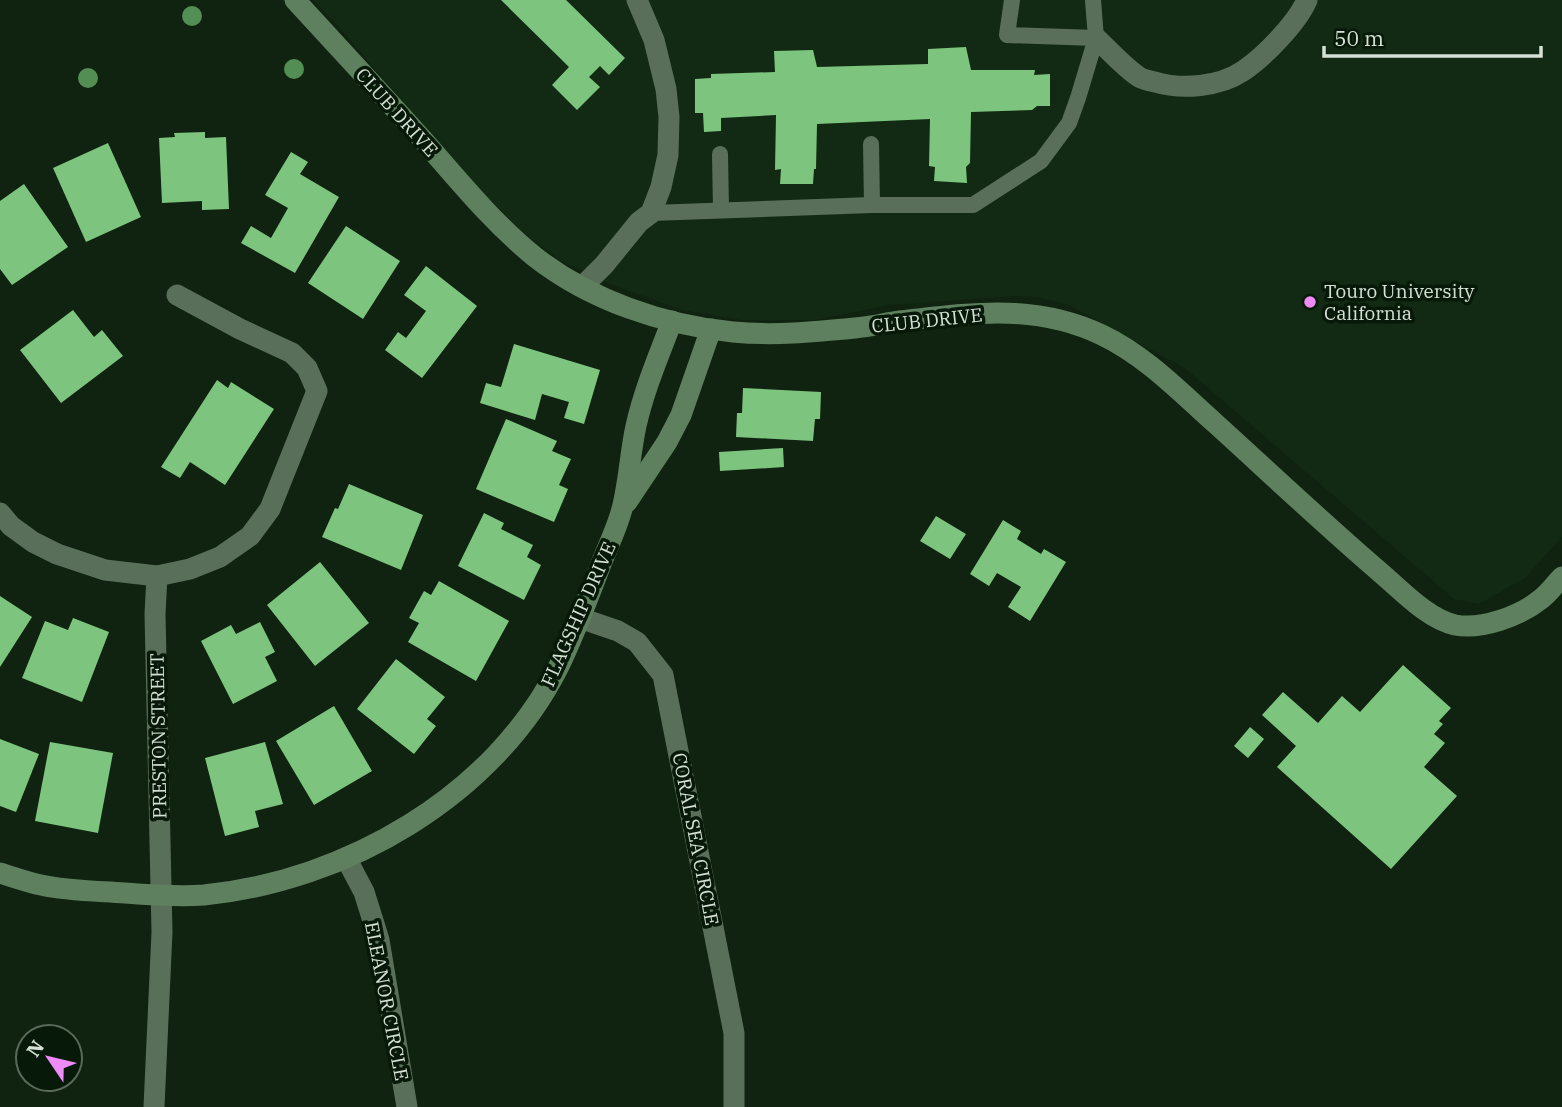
<svg xmlns="http://www.w3.org/2000/svg" width="1562" height="1107" font-family="'IBM Plex Serif',serif">
	<rect width="100%" height="100%" fill="#102210"/>
	<polygon fill="#122a13" points="313,0 1562,0 1562,537 1525,578 1479,604 1454,599 1186,369 1067,304 1036,297 1017,296 890,305 815,320 741,320 682,310 610,284 560,260 530,238 508,218 469,179 337,25"/>
	<g fill="#7dc57f">
		<polygon points="501,0 566,0 625,58 609,75 600,66 589,77 600,87 577,110 552,85 569,67"/>
		<polygon points="966,47 971,70 1035,70 1034,75 1050,74 1050,106 1037,106 1032,110 971,112 970,163 966,167 967,183 934,181 935,167 929,166 930,119 817,124 816,169 814,169 813,184 780,184 781,169 775,170 776,115 721,118 721,131 704,132 703,113 695,113 695,79 711,78 711,74 775,72 774,51 813,50 817,67 928,64 928,49"/>
		<polygon points="205,132 205,138 226,137 229,209 202,210 202,201 162,203 159,138 175,137 174,133"/>
		<polygon points="108,143 141,217 86,242 53,168"/>
		<polygon points="291,152 308,162 300,174 339,197 295,273 241,243 251,226 271,238 288,208 265,195"/>
		<polygon points="24,184 68,247 12,285 0,269 0,201"/>
		<polygon points="346,226 400,261 363,319 308,283"/>
		<polygon points="426,266 477,306 422,378 385,350 398,332 406,338 426,311 404,295"/>
		<polygon points="73,310 94,337 102,330 123,356 61,403 20,350"/>
		<polygon points="514,344 600,370 584,424 564,418 569,402 542,394 535,420 480,403 486,383 501,387"/>
		<polygon points="217,380 228,388 231,382 274,409 225,485 190,462 180,478 161,467"/>
		<polygon points="743,388 821,392 820,419 815,419 813,441 736,437 737,413 742,413"/>
		<polygon points="506,419 557,441 552,451 571,459 559,485 568,489 554,522 476,489"/>
		<polygon points="783,448 784,467 720,471 719,452"/>
		<polygon points="349,484 423,515 401,570 322,537 335,508 338,509"/>
		<polygon points="484,513 504,523 501,529 533,545 527,557 541,565 524,600 458,566"/>
		<polygon points="936,516 966,534 950,559 920,541"/>
		<polygon points="1003,520 1021,531 1017,539 1041,554 1044,549 1066,562 1030,621 1008,607 1021,587 997,573 989,586 970,574"/>
		<polygon points="320,562 369,623 315,666 267,605"/>
		<polygon points="439,581 509,621 476,681 408,642 419,623 409,618 424,591 431,595"/>
		<polygon points="0,596 32,617 0,667"/>
		<polygon points="73,618 109,632 82,702 22,678 45,621 68,630"/>
		<polygon points="260,622 275,652 265,657 277,681 233,704 201,641 231,625 236,634"/>
		<polygon points="396,659 445,697 427,719 436,726 414,754 357,709"/>
		<polygon points="1403,665 1451,708 1439,721 1443,724 1434,734 1445,743 1424,767 1457,796 1391,869 1277,767 1296,746 1262,715 1283,692 1318,723 1342,696 1360,712"/>
		<polygon points="334,706 372,771 314,805 276,741"/>
		<polygon points="1250,727 1264,739 1248,758 1234,746"/>
		<polygon points="0,739 39,754 16,812 0,806"/>
		<polygon points="50,742 113,753 98,833 35,821"/>
		<polygon points="265,742 283,804 255,811 259,827 225,836 205,758"/>
	</g>
	<g fill="none" stroke-linecap="round" stroke-linejoin="round">
		<g stroke="#5a6f5a" stroke-width="16">
			<polyline points="1012,0 1007,35 1096,38"/>
			<polyline points="871,144 872,205"/>
			<polyline points="720,154 721,210"/>
			<polyline points="651,213 872,205 973,205 1041,161 1069,123 1078,98 1096,38 1093,0"/>
		</g>
		<g stroke="#5a6f5a" stroke-width="21">
			<path d="M1096 38C1109 50 1125 68 1139 77 1144 80 1150 81 1155 82 1182 90 1219 87 1243 71 1264 57 1297 23 1307 0"/>
			<polyline points="582,287 604,265 639,222 651,213 661,187 668,155 669,117 666,89 654,40 637,0"/>
			<polyline points="0,513 11,526 33,542 57,554 105,570 157,576 190,569 220,557 250,536 270,509 317,391 307,368 292,353 240,329 177,295"/>
			<polyline points="580,618 618,631 637,642 663,675 734,1033 734,1107"/>
			<polyline points="346,858 364,892 379,940 407,1107"/>
			<polyline points="154,1107 162,932 155,614 157,576"/>
		</g>
		<g stroke="#5e805e" stroke-width="21">
			<path d="M295 0C338 47 382 94 424 141 459 181 493 223 535 257 590 300 663 325 733 332 773 336 814 332 855 328 870 327 885 323 900 321 971 313 1035 303 1102 335 1146 356 1181 393 1216 424 1271 474 1325 525 1381 573 1402 591 1428 619 1455 625 1482 630 1520 616 1541 599 1549 593 1555 584 1562 577"/>
			<polyline points="627,502 667,442 681,415 711,329"/>
			<path d="M0 873C13 877 27 882 41 885 68 891 97 891 125 893 151 895 177 897 204 895 346 881 494 796 559 666 575 633 588 598 601 564 608 546 617 528 622 509 629 482 630 453 636 426 644 390 659 355 672 321"/>
		</g>
	</g>
	<g fill="#538e55">
		<circle cx="192" cy="16" r="10"/>
		<circle cx="294" cy="69" r="10"/>
		<circle cx="88" cy="78" r="10"/>
	</g>
	<circle fill="#ef8bf6" stroke="#071908" stroke-width="2.5" cx="1310" cy="302" r="7"/>
	<g text-anchor="middle" stroke-width="7" stroke-linejoin="round" paint-order="stroke">
		<g font-size="19" fill="#d5e1d5" stroke="#071908">
			<text transform="translate(397 112) rotate(48)" y="7">CLUB DRIVE</text>
			<text transform="translate(927 320) rotate(-6)" y="7">CLUB DRIVE</text>
			<text transform="translate(578 614) rotate(-66)" y="7">FLAGSHIP DRIVE</text>
			<text transform="translate(158 736) rotate(-91)" y="7">PRESTON STREET</text>
			<text transform="translate(696 839) rotate(79)" y="7">CORAL SEA CIRCLE</text>
			<text transform="translate(387 1001) rotate(79)" y="7">ELEANOR CIRCLE</text>
		</g>
		<g font-size="19" fill="#d5e1d5" stroke="#071908" text-anchor="start">
			<text x="1324" y="298">Touro University<tspan x="1324" dy="22">California</tspan></text>
		</g>
	</g>
	<g transform="translate(49 1058) rotate(305)"><circle r="33" fill="#071908" stroke="#59695a" stroke-width="2"/>
	<path d="M0-5L12 26L0 18L-12 26Z" fill="#ef8bf6"/>
	<text y="-10" font-size="19" font-weight="bold" text-anchor="middle" fill="#d5e1d5">N</text>
	</g>
	<path d="M1324 46v10h217v-10" fill="none" stroke="#d5e1d5" stroke-width="3.5"/>
	<text x="1334" y="46" font-size="21" fill="#d5e1d5" stroke="#071908" stroke-width="5" paint-order="stroke">50 m</text>
</svg>
